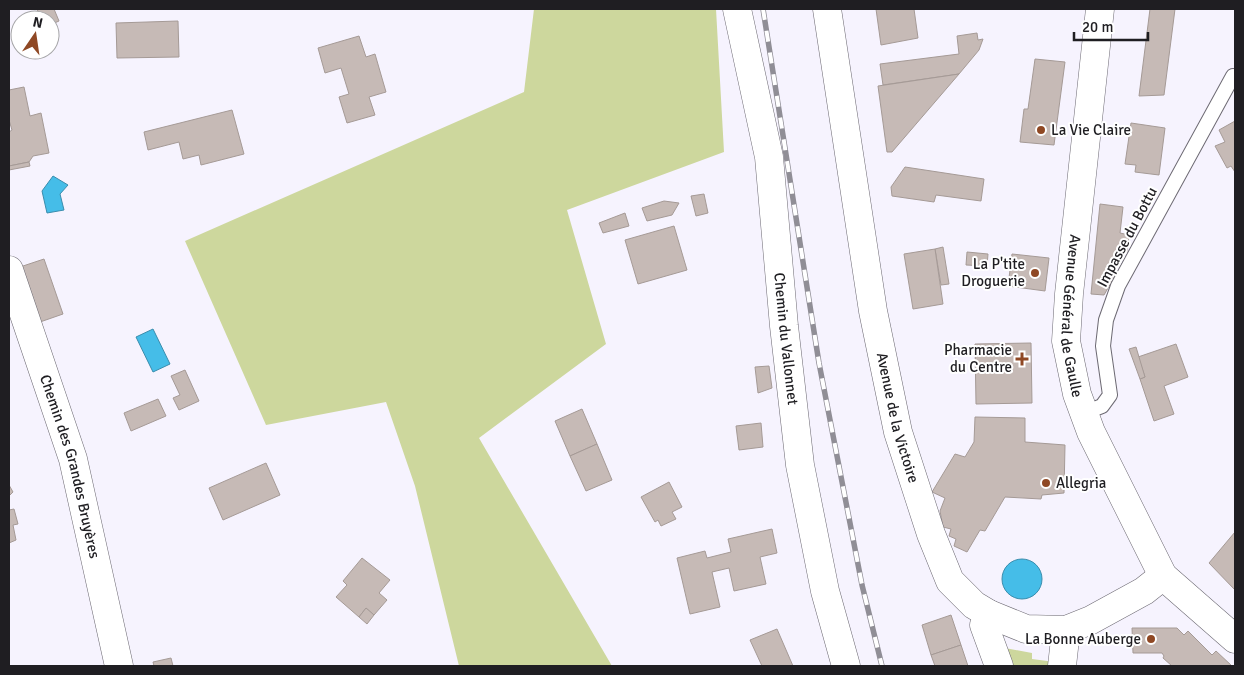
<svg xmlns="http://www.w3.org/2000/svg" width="1244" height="675" font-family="Signika,sans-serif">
	<rect width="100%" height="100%" fill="#f6f3fe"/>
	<g fill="#cdd79d">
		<polygon points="534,9 716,9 724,152 567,210 606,344 479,438 612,666 459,666 415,486 386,402 266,425 185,241 524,92"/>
		<polygon points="1005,648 1032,653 1032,659 1055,662 1054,666 1011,666"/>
	</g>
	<g fill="#45bde8" stroke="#3a8dad">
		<polygon points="53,176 68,185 60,194 64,210 47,213 42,191"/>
		<polygon points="153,329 170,364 153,372 136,337"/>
		<circle cx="1022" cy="579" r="20"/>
	</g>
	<g fill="#c6bab6" stroke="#a59a96">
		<polygon points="37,9 54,9 59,21 50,25 50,20 41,20"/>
		<polygon points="876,9 914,9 918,38 881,45"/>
		<polygon points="1150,9 1175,9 1164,95 1139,96"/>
		<polygon points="178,21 179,57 117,58 116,23"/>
		<polygon points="977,33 978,40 983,39 979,50 959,74 883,85 880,64 959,54 957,36"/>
		<polygon points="359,36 366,57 375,54 386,92 369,97 375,115 347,123 339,97 349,94 341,68 325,73 318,48"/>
		<polygon points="1035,59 1065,62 1054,145 1020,142 1024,109 1028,109"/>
		<polygon points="959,74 892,152 887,152 878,86"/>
		<polygon points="24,87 30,116 41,113 49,153 33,156 29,162 9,166 9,132 12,130 9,120 9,90"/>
		<polygon points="232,110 244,154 201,165 199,155 183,159 179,142 148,150 144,132"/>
		<polygon points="1235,121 1235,172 1231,166 1227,168 1215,146 1225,142 1219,130"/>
		<polygon points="1131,123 1165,128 1159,175 1135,172 1136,165 1125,164"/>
		<polygon points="29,162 30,166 9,170 9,166"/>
		<polygon points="905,167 984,179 981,201 936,195 934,202 892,196 891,187"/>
		<polygon points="704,194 708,213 696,216 691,196"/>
		<polygon points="664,201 679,203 672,215 647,221 642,208"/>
		<polygon points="1100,204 1123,207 1120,233 1129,235 1127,252 1118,252 1115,276 1104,295 1091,294"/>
		<polygon points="625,213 629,226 603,233 599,223"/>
		<polygon points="674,226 687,270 638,284 625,240"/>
		<polygon points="943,247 949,284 941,285 935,249"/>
		<polygon points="935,249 943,304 913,309 904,254"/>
		<polygon points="967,252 988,254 987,266 966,265"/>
		<polygon points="1012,254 1049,258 1045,291 1008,286"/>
		<polygon points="44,259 63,314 40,322 20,267"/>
		<polygon points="1031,343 1032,403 976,404 975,344"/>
		<polygon points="1176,344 1188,377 1164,386 1174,414 1154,421 1140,379 1145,377 1138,357"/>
		<polygon points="1136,347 1145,377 1140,379 1129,349"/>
		<polygon points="769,366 772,388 758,393 755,367"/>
		<polygon points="185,370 199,401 179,410 173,398 180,395 171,376"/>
		<polygon points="158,399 166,416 131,431 124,413"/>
		<polygon points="582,409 597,444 570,456 555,421"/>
		<polygon points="975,417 1025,418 1025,442 1065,445 1064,493 1042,495 1041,499 1005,497 985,531 980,530 967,552 954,546 956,539 949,536 951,529 943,527 940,511 945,498 932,492 955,454 965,457 974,442"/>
		<polygon points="761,423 763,447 739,450 736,426"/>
		<polygon points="597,444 612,480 586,491 570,456"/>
		<polygon points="266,463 280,495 223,520 209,488"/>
		<polygon points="669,482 682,507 672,512 676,519 661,526 658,520 655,522 641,497"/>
		<polygon points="9,485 13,492 9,496"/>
		<polygon points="14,509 18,524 13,525 16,540 9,543 9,510"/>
		<polygon points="772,529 777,553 760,557 766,584 734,591 729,568 712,572 720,607 690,614 677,558 705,551 707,558 731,552 728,539"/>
		<polygon points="1235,532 1235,590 1209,563"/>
		<polygon points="362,558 390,580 379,593 387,600 374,615 366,608 359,617 336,597 347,585 343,581"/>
		<polygon points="366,608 374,615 367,624 359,617"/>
		<polygon points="951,615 961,645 931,655 922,625"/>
		<polygon points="1132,628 1177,628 1184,635 1188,631 1212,655 1216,651 1232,666 1172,666 1163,658 1164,656 1162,653 1133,653"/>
		<polygon points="777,629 793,666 762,666 750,640"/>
		<polygon points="961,645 968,666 935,666 931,655"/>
		<polygon points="171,658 173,666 154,666 153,662"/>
	</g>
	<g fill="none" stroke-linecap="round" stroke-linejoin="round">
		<g stroke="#6d6a73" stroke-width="16">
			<polyline id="service" points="1084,413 1102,406 1110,395 1103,346 1106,320 1118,286 1233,76"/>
		</g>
		<g stroke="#6d6a73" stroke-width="29">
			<g id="minor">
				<path id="s1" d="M737 9 769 157 784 326 800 465 825 591 846 666"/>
				<path id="s2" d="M9 270 73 459 119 666"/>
				<polyline points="989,614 984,625 999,666"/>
				<polyline points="1062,666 1066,630"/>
			</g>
		</g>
		<g stroke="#6d6a73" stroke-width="29">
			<g id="tertiary">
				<path id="s3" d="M827 9 873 311 898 432 931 534 950 581 974 605 989 614 1026 629 1066 630 1091 620 1144 591 1163 576"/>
				<path id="s4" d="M1100 9 1069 294 1066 341 1077 394 1091 432 1163 576 1235 639"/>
			</g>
		</g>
		<use href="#service" stroke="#fff" stroke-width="14"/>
		<use href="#minor" stroke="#fff" stroke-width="28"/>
		<use href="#tertiary" stroke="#fff" stroke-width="28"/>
		<g stroke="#908e96" stroke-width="5.5">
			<polyline id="rail" points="763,9 819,363 862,585 882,666"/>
		</g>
		<use href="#rail" stroke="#fff" stroke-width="4" stroke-dasharray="11" stroke-linecap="butt"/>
	</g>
	<g fill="#8f4824" stroke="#fff" stroke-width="2">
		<circle cx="1041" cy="130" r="5"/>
		<circle cx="1035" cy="273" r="5"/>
		<path d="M1019.5 351.5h5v5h5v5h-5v5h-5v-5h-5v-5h5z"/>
		<circle cx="1046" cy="483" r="5"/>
		<circle cx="1151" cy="639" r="5"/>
	</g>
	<g text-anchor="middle" stroke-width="4" stroke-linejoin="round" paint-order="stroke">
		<g font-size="15" fill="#1f1e22" stroke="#fff" text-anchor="end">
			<text x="1051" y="135" text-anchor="start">La Vie Claire</text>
			<text x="1025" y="269">La P'tite<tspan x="1025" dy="17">Droguerie</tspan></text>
			<text x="1012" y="355">Pharmacie<tspan x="1012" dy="17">du Centre</tspan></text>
			<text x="1056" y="488" text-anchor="start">Allegria</text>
			<text x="1141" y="644">La Bonne Auberge</text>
		</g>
		<g font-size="15" fill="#1f1e22" stroke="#fff">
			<text transform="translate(1127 237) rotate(-62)" y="5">Impasse du Bottu</text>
			<text dy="5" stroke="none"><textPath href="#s4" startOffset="309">Avenue Général de Gaulle</textPath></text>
			<text dy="5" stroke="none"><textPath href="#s1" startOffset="334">Chemin du Vallonnet</textPath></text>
			<text dy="5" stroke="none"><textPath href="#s3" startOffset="415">Avenue de la Victoire</textPath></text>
			<text dy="5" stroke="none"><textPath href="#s2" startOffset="206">Chemin des Grandes Bruyères</textPath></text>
		</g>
	</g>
	<rect width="1244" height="675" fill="none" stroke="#1f1e22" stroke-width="20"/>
	<g transform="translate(35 35) rotate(13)"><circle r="24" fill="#ffffff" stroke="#a5a5a7"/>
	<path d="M0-4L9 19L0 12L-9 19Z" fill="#8f4824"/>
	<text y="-8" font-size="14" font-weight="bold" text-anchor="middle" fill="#1f1e22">N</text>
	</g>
	<path d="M1074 32v8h74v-8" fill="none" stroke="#1f1e22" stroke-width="2.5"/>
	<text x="1082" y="32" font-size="15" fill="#1f1e22" stroke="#ffffff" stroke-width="4" paint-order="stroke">20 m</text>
</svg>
